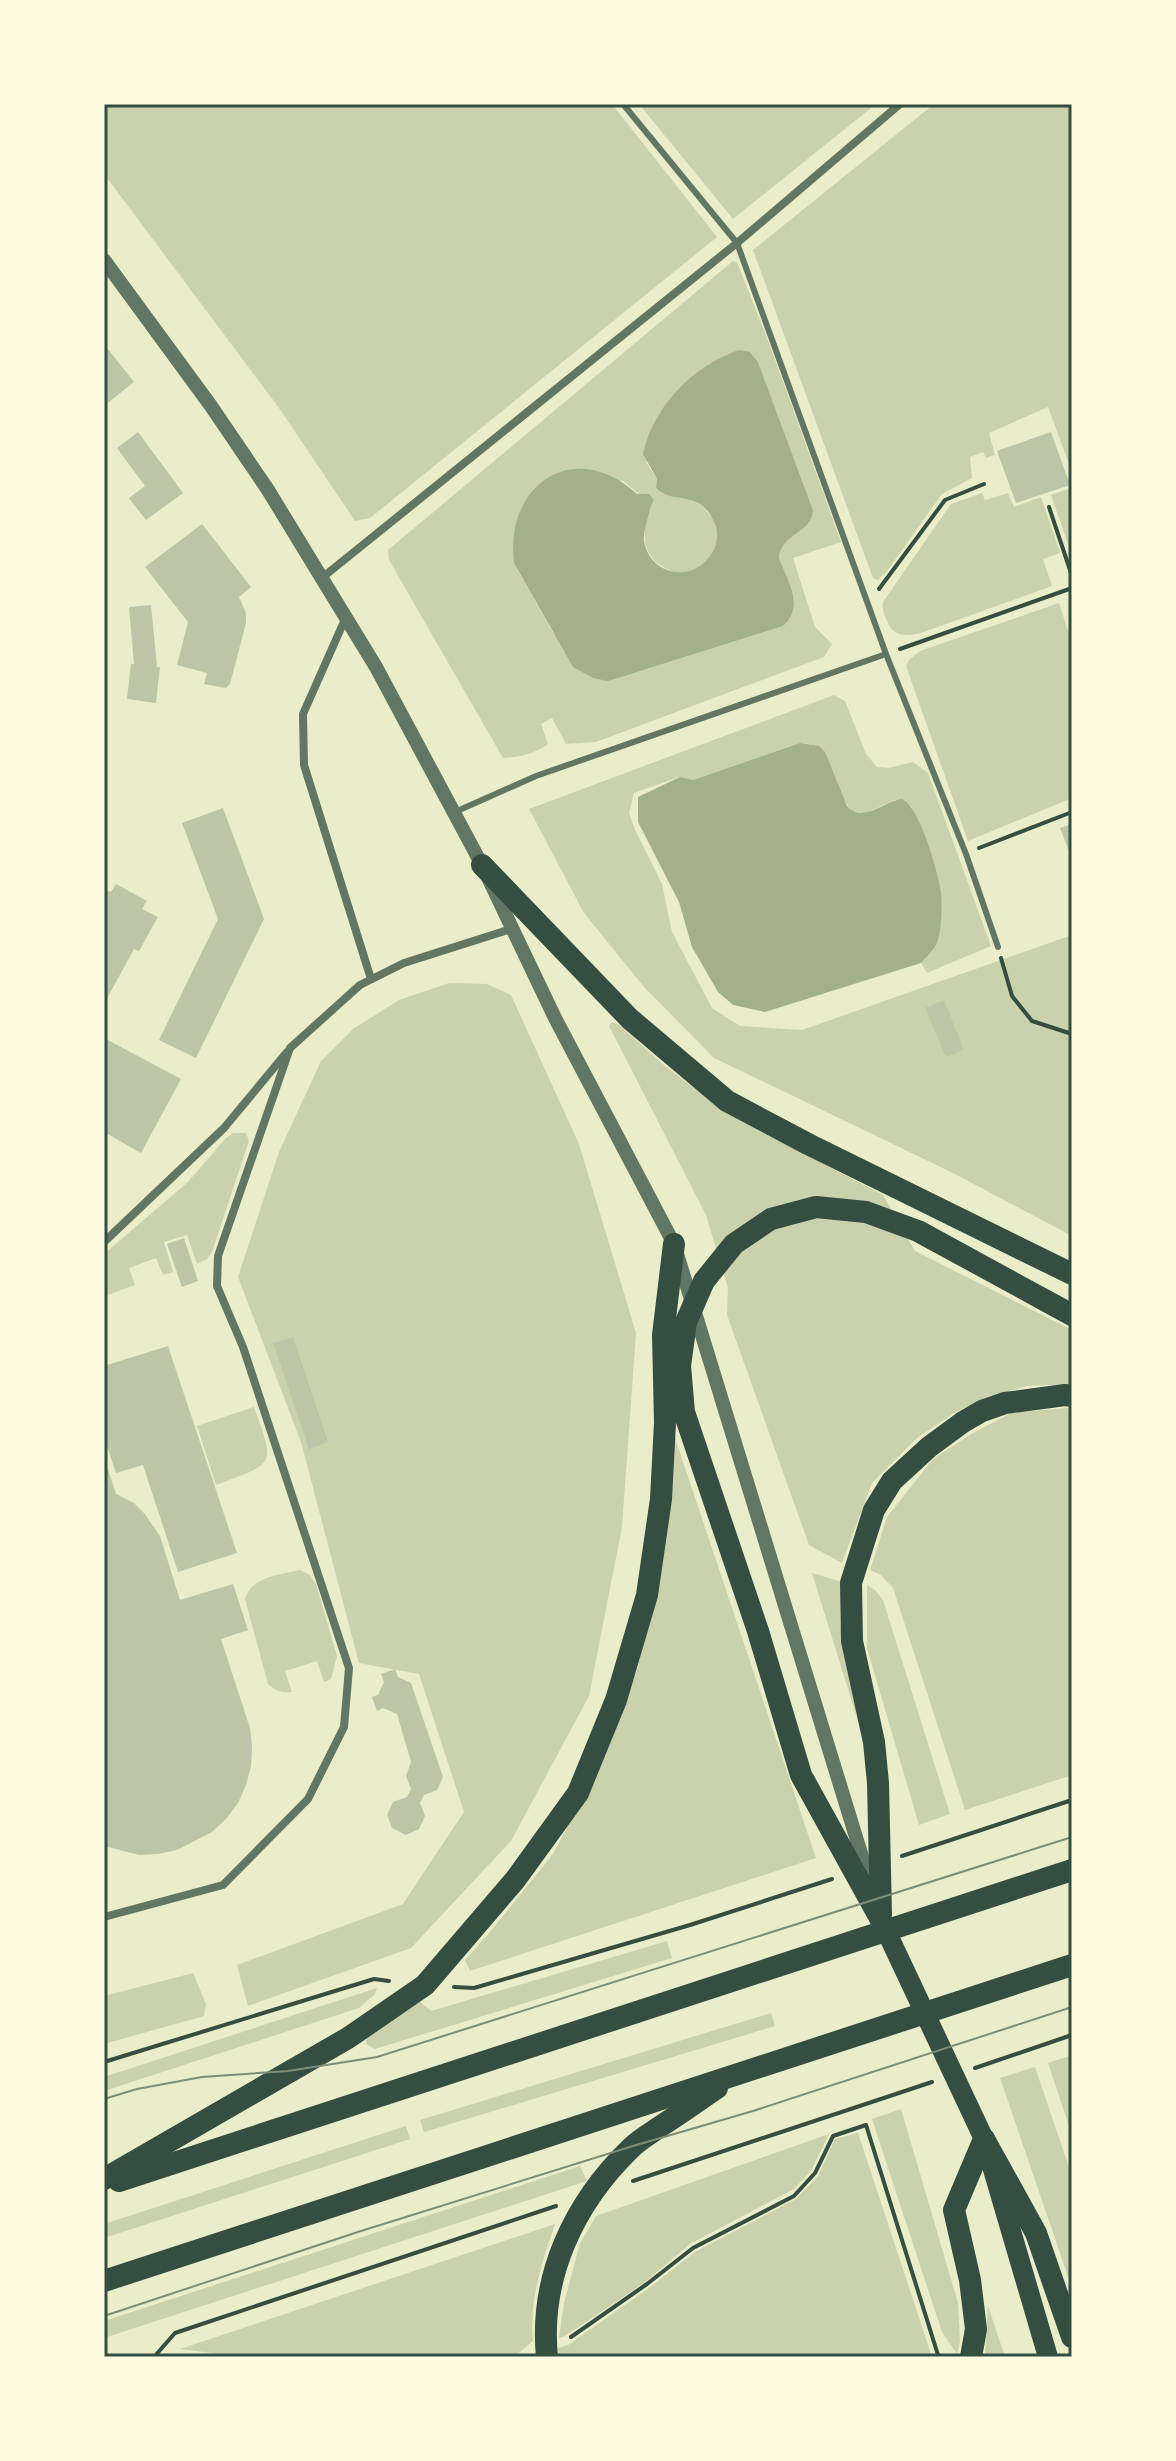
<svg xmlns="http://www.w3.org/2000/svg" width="1176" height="2461" font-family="'Roboto Condensed',sans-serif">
	<rect width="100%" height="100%" fill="#e9edc9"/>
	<g fill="#cad2ad" fill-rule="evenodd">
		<polygon points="104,104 612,104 717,237 370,518 355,521 279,408 104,174"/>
		<polygon points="639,104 876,104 733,219"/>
		<polygon points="934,104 1072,104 1072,472 1048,407 989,433 995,455 986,458 983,452 970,457 972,478 942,494 887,571 878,580 873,578 753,250"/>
		<path d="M733 261 737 262 772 351 841 542 793 558 815 627 832 644 824 657 596 742 566 744 552 718 541 724 548 744C534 754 520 757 503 758L389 560 388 550ZM750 352 758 362 813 510C813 533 780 534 779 558 788 581 805 607 783 626L612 680 553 633 514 563 622 480 651 504C642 528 639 555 665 568 672 572 681 575 689 573 707 568 723 542 716 524 714 519 708 513 705 509 692 492 669 502 656 488L657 479 646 462Z"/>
		<polygon points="1072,488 1072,549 1070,550 1051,495"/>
		<path d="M982 493 985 500 1008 493 1014 507 1041 497 1060 553 1043 559 1052 586 921 633C906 636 894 638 887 621 884 614 882 610 883 602L951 504Z"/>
		<polygon points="1059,603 1068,631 1072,630 1072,798 968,841 906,666 909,660 920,651"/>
		<polygon points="834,695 845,701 866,754 877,767 889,768 913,762 928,773 991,946 927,973 921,963 937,943 940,909 936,874 922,830 911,806 895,800 865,813 851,811 811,744 800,743 693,780 679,777 634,793 629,813 635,830 662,884 672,932 712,1008 740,1026 802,1030 1072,935 1072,1236 953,1173 714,1058 644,987 584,913 529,809"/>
		<polygon points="449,983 487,984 511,995 579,1144 636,1333 622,1527 589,1696 511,1841 411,1948 248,2006 237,1965 403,1904 464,1812 419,1674 359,1663 301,1442 238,1277 279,1152 321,1061 353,1029 399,1000"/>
		<polygon points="612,1022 619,1025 665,1066 704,1096 780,1141 883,1195 915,1251 1072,1330 1072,1384 1027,1386 990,1396 954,1413 917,1438 872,1483 842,1563 809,1545 727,1315 728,1288 706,1215 609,1026"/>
		<polygon points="233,1133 246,1133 249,1141 212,1252 207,1259 197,1264 187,1235 164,1242 173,1272 163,1275 156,1258 129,1268 135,1285 105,1296 104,1254 188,1182 224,1140"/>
		<path d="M254 1407C276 1468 275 1462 216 1485L197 1426Z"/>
		<polygon points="1066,1408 1072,1409 1072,1775 965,1810 893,1588 881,1575 870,1570 887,1517 933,1459 973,1433 1011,1413"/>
		<polygon points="672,1429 816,1858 470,1971 465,1960 490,1932 553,1854 601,1763 638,1667 658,1575"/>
		<path d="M300 1570 310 1575 316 1584 337 1656 331 1679 324 1682 317 1661 285 1671 292 1692C281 1693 276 1691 268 1684L245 1599C252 1576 279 1575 300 1570Z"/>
		<path d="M812 1573 842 1582C834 1632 851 1683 861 1731Z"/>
		<polygon points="867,1585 875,1590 883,1600 950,1814 919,1825 867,1648"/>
		<polygon points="667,1941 672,1958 375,2049 366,2044 367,2036 418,2000 431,2011"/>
		<polygon points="193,1973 206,2004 204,2016 104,2044 104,1996"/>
		<polygon points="377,1988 375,1994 359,2008 104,2091 104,2077"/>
		<polygon points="771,2013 775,2026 424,2132 420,2120"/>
		<polygon points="1072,2055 1072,2135 1048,2063"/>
		<polygon points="1035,2067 1072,2176 1072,2288 1000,2078"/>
		<polygon points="901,2109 958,2303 960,2341 957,2354 942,2332 872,2119"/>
		<polygon points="406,2126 410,2139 104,2238 104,2224"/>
		<polygon points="858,2133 932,2357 559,2357 558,2348 568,2345 649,2288 695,2252 796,2199 818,2176 835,2139"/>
		<polygon points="829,2134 811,2171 794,2189 690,2244 644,2283 565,2336 559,2338 564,2303 580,2243 596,2216"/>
		<polygon points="580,2166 587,2181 104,2338 104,2321"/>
		<path d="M555 2224C542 2262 529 2300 533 2341L514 2357H245L180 2349Z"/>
		<polygon points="988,2306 1005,2357 985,2357"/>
	</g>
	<g fill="#a3b18a">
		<path d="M739 350 750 352 758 362 813 510C813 533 780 534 779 558 788 581 805 607 783 626L612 680 607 681 593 678 573 667 514 563C504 483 576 437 637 494H649L654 500C650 506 650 510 648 517 646 525 643 533 644 541 650 576 694 584 712 553 717 545 719 533 715 524 700 487 673 506 656 488L657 479 643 454C654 405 693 366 739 350Z"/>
		<path d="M800 743 819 746 825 752 847 806C863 824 884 801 902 799 920 807 938 872 941 892 942 905 942 930 937 943 934 950 926 957 921 963L765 1012 733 1005 718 992 692 947 679 902 638 822V797L680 777 693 780Z"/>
	</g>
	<g fill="#bcc5a7">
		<polygon points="104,344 134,382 104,406"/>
		<polygon points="138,432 183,493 146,520 129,498 145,486 117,448"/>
		<polygon points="1051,432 1070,485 1016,503 997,451"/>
		<polygon points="202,524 251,587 239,597 246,613 246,623 230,684 226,688 204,684 207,673 177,665 188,622 145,567"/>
		<polygon points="151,605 157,667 160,667 156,703 127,699 131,664 134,664 129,607"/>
		<polygon points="223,808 264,919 196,1058 159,1040 218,919 182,823"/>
		<polygon points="1072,824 1072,859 1060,828"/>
		<polygon points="116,884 147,901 142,909 158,917 139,951 134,949 104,1004 104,893 106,890 111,892"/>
		<polygon points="944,1000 964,1050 946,1057 925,1008"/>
		<polygon points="104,1038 181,1079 141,1153 104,1132"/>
		<polygon points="184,1238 198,1281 182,1287 167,1244"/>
		<polygon points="293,1337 328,1442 309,1449 273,1343"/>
		<polygon points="168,1346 237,1553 178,1572 143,1465 116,1473 104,1437 104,1366"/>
		<polygon points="105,1460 116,1494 134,1503 144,1513 160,1536 180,1600 233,1584 248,1630 221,1639 250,1728 252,1747 251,1766 246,1785 238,1803 226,1819 212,1832 177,1850 158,1854 139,1855 104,1846"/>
		<polygon points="395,1669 398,1677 411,1683 443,1777 437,1790 424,1795 420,1803 425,1816 419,1829 406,1835 392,1828 387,1815 393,1802 407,1797 411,1789 406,1776 411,1762 397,1714 383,1708 377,1711 372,1697 378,1695 384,1682 381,1674"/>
	</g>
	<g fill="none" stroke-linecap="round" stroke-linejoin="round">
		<g stroke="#344e41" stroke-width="4">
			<polyline points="1049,507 1072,576"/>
			<polyline points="879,589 945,500 984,484"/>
			<polyline points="900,649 1072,588"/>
			<polyline points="979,848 1072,812"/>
			<polyline points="1001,958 1012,996 1032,1021 1072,1034"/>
			<polyline points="902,1856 1072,1800"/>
			<polyline points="454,1987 474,1988 690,1925 832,1879"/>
			<polyline points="104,2062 374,1979 389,1981"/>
			<polyline points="975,2068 1072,2035"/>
			<polyline points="633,2181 932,2082"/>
			<polyline points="571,2337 647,2284 693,2248 794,2196 815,2173 833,2136 866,2125 938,2355 943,2357"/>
			<polyline points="154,2357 175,2333 556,2206"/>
		</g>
		<g stroke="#617663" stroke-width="6">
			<polyline points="623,104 737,243 886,654 966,854 998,947"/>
			<polyline points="455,812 536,776 886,654"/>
		</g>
		<g stroke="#617663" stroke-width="8">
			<polyline points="323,577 737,243 900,104"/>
			<polyline points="346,617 303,714 304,765 371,979"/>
			<polyline points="104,1242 224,1128 287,1052"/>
			<polyline points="104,1917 223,1885 308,1799 344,1727 349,1668 243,1347 217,1286 218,1256 290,1048 360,985 404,963 511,929"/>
		</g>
		<polyline stroke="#617663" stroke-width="14" points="104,260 211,406 268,490 376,667 482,865 555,1018 674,1244 871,1886"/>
		<polyline stroke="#344e41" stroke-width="20" points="881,1920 984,2139 1048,2357"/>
		<g stroke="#344e41" stroke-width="22">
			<polyline points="482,865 630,1019 727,1101 808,1144 1072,1274"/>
			<polyline points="881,1915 878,1783 874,1742 852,1641 851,1583 874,1510 892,1481 929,1447 963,1422 982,1411 1005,1403 1065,1395 1072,1396"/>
			<polyline points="881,1920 801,1775 758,1631 684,1412 680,1366 686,1322 704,1281 734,1244 771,1219 816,1207 866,1212 918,1231 1072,1315"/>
			<polyline points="984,2139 1036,2233 1072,2337"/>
			<polyline points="104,2179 348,2038 425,1985 515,1880 578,1793 616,1700 647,1595 661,1499 665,1423 663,1335 674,1244"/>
			<polyline points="119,2181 1072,1870"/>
			<polyline points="104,2281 1072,1965"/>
			<path d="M547 2357C539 2277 574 2203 631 2148 640 2139 651 2133 661 2126 680 2114 698 2101 717 2088"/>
			<polyline points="971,2357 976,2329 970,2280 954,2210 984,2139"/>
		</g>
		<g stroke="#7c8e77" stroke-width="2">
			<polyline points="104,2099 137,2089 202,2077 288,2071 377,2057 1072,1837"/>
			<polyline points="104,2316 361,2231 633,2146 753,2111 1072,2007"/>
		</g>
	</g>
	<rect width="1176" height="2461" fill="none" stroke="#fefae0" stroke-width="212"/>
	<rect x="106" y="106" width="964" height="2249" fill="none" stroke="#344e41" stroke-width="3"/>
</svg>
